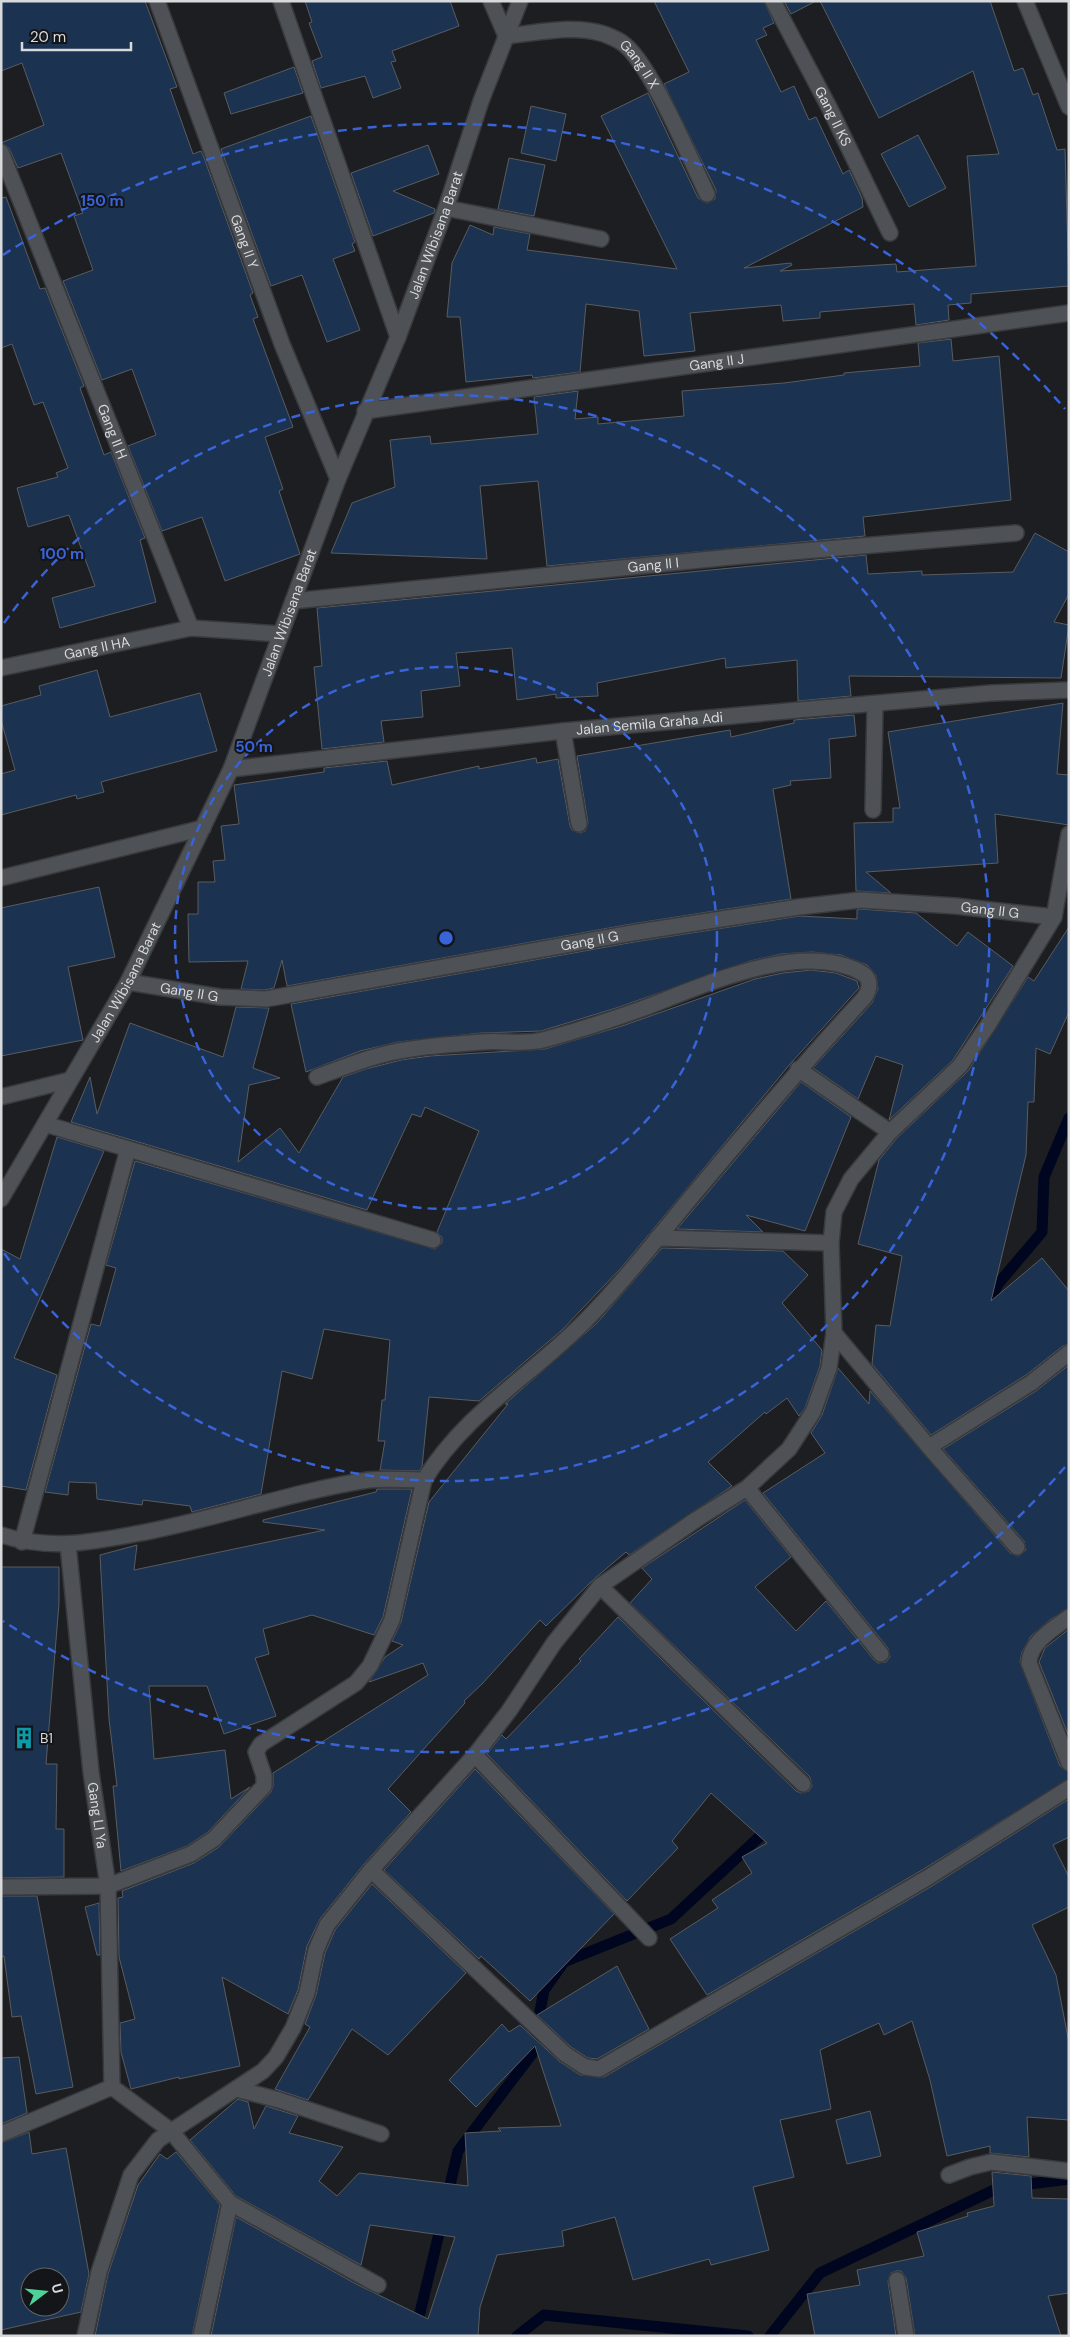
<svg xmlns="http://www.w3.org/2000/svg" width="1070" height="2337" font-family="'DM Sans',sans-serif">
	<rect width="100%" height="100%" fill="#1c1e21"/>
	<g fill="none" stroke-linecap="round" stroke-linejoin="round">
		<g stroke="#00061f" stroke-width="11">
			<polyline points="986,1307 998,1284 1042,1232 1044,1177 1069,1118"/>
			<polyline points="447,2198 458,2151 532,2054 544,1990 564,1962 671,1919 771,1826"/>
			<polyline points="416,2329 442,2221"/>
			<polyline points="517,2336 544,2315 748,2336"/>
			<polyline points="770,2336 820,2273 998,2188 1069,2179"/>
		</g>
	</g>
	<g fill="#1b3250" stroke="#595c60" fill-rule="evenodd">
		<polygon points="1,1 145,1 177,87 170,89 193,154 201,151 203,155 253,293 250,295 258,317 253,319 293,427 265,437 283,489 279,491 300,554 225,581 202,517 162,531 128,446 156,435 132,369 102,380 63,281 93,270 74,216 83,213 61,153 18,168 9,148 1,143 44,125 22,63 1,71"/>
		<polygon points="305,1 450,1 459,26 392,51 396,61 391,62 401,88 373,98 365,76 321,88 312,61 322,57 309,23 312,22"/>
		<polygon points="654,1 764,1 774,23 763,28 767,35 756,40 781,92 794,86 809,120 816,117 843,174 849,170 862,198 863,207 744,268 791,263 792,265 780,271 896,264 897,272 976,266 967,156 999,154 973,71 879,118 820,1 990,1 1014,71 1023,68 1033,95 1038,93 1057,150 1065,149 1069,286 971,294 971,303 948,305 949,320 916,325 914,304 820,312 820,318 783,321 781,305 690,313 695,351 644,356 639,311 586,304 580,372 533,378 532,375 466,382 460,317 447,317 452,263 470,225 493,235 494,227 530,234 527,250 677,269 601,116 648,93 698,198 707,203 715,199 716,190 664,84 689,72"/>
		<polygon points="784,1 816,1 791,14"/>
		<polygon points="294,67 303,93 231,114 224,93"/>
		<polygon points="531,106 566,114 556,161 521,153"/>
		<polygon points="311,116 355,242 352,244 355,251 333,259 360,330 327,342 302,275 271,286 221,149"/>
		<polygon points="918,135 946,188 909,207 881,154"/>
		<polygon points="428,145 439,174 393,191 435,209 434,213 373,236 351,173"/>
		<polygon points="509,158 545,165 534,216 498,209"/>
		<polygon points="6,197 40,289 45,288 84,386 80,388 104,455 111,452 145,538 140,540 156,602 60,628 52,598 95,586 69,515 28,527 17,488 58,477 56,473 68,468 43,402 34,405 12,344 1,348 1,198"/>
		<polygon points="951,339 953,361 999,356 1011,500 863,517 865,536 547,566 538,481 480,486 487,559 331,553 352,503 395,487 390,440 430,436 431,444 538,434 534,397 578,391 575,419 598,417 598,424 684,416 682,391 784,383 844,375 844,373 920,366 918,343"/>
		<polygon points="1035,533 1069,552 1069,594 1054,622 1069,625 1061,678 849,676 851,696 798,701 797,660 726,668 725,658 597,683 598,696 556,698 556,694 517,700 512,648 456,653 460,686 421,691 423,717 381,721 384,742 322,749 314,667 322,666 317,608 866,555 868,574 922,571 922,575 1013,572"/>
		<polygon points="97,670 110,717 200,693 217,751 101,782 104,792 77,799 76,795 1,815 1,774 15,770 1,720 1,706 41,695 39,686"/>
		<polygon points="1063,703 1057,774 1069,775 1069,825 995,814 998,863 866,872 891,893 856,891 854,823 893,822 893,808 900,808 888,732"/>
		<polygon points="854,715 856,736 829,739 831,778 790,781 791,785 773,789 791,899 631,924 287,986 282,960 274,988 265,990 241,989 248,961 189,962 188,914 198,914 198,882 215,882 213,861 225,860 221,826 239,824 234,785 324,772 324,768 387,761 392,785 479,766 479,769 536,758 537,763 558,759 570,826 572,830 580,833 585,831 588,823 577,756 730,730 731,737 794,723 794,720"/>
		<polygon points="99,887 115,957 68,967 83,1040 1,1056 1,908"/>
		<polygon points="860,909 916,913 957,946 968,932 1013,966 953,1060 889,1120 903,1065 876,1056 858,1099 813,1068 872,1003 878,989 876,975 867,965 841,955 812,952 781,954 750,961 616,1008 541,1031 481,1033 398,1042 360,1051 306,1072 291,1004 634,942 800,916 857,919 857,910"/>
		<polygon points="1069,927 1069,1012 1050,1054 1036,1048 1034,1102 1028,1102 1026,1155 991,1301 1042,1258 1069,1291 1069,1344 1063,1346 1026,1375 931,1435 872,1364 876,1325 890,1326 902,1256 858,1244 879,1160 897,1138 968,1071 1028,977 1034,981"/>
		<polygon points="811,970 836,973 857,981 859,988 791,1063 621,1268 562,1330 479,1401 429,1397 422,1467 419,1471 380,1470 385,1441 378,1441 382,1400 385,1400 390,1340 324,1329 312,1379 282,1371 261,1494 192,1512 190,1506 143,1500 142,1505 97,1499 96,1483 69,1482 68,1495 45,1492 91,1324 100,1326 116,1268 106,1265 135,1161 435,1249 442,1243 442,1237 437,1232 479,1131 425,1107 421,1117 412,1114 367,1210 71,1122 90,1077 97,1114 130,1023 223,1057 236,1007 269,1008 253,1068 280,1078 249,1085 238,1162 280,1128 299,1153 343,1077 366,1069 401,1060 430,1056 545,1049 622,1026 755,979 783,973"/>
		<polygon points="801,1082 851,1117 805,1231 746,1215 763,1232 677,1229"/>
		<polygon points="57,1137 104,1151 14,1358 57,1375 26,1490 1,1486 1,1249 20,1259"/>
		<polygon points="662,1248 783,1251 808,1275 782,1303 822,1350 820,1366 805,1408 799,1416 787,1398 766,1414 765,1412 708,1462 732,1486 629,1555 626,1552 594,1579 546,1626 540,1620 482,1684 464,1701 465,1703 388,1789 411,1812 364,1864 320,1919 307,1946 298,1990 288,2014 222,1977 240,2066 179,2079 179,2077 131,2089 121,2052 120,2023 135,2019 119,1957 118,1898 123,1897 122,1891 194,1863 219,1847 271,1792 273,1786 273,1773 428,1675 423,1663 369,1682 385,1657 403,1645 392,1641 401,1622 429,1502 508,1404 505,1404 597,1323"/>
		<polygon points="1069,1365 1069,1608 1051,1619 1031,1636 1022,1652 1020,1662 1060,1766 1069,1772 1069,1779 922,1870 707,1995 670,1939 718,1908 712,1900 752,1873 742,1857 767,1843 711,1793 672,1841 678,1848 627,1901 487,1754 502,1735 506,1739 581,1661 579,1659 618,1617 796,1791 801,1793 809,1791 812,1786 810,1777 630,1603 652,1579 642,1568 745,1500 791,1557 755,1587 796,1631 826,1601 874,1660 878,1663 886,1662 890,1657 888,1648 763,1493 825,1453 811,1433 822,1415 838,1368 869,1404 870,1391 1010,1553 1018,1556 1026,1550 1024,1541 943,1449 1036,1391"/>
		<polygon points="377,1489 412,1489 383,1617 374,1635 312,1615 263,1629 269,1654 255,1658 276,1716 224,1734 207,1686 149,1686 154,1759 225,1750 231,1799 250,1787 208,1832 187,1846 121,1871 113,1786 117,1786 109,1719 100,1555 137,1545 134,1570 325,1530 263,1522 263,1520 376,1492"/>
		<polygon points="1,1567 59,1567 59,1603 46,1764 57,1764 56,1829 64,1829 64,1877 1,1878"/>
		<polygon points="1069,1629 1069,1737 1039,1662 1045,1648"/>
		<polygon points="475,1769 614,1914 530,2001 481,1956 479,1959 384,1870"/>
		<polygon points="1069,1799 1069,1837 1053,1845 1069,1877 1069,1907 1032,1925 1056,1975 1069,2043 1069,2120 1027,2117 1029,2157 990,2153 990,2146 947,2156 930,2080 912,2021 884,2035 879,2023 820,2050 831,2109 780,2120 794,2177 753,2187 769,2250 711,2265 709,2259 633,2280 615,2217 562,2231 564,2246 497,2255 480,2307 478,2336 211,2336 236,2217 356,2284 428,2319 455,2237 370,2225 361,2265 236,2196 190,2140 238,2099 248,2102 254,2129 266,2106 298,2116 289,2133 343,2147 319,2181 337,2196 359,2173 468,2186 465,2133 501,2131 498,2128 561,2126 535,2046 476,2107 449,2080 502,2024 509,2032 520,2025 559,2061 580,2075 604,2077 932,1886"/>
		<polygon points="372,1884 466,1973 388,2055 352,2029 308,2100 275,2089 310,2027 305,2024 316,1995 325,1953 335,1930"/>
		<polygon points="1,1896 37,1896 73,2087 36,2094 21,2016 12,2017 4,1956 1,1957"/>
		<polygon points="99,1903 100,1955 97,1955 85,1907"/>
		<polygon points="617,1966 649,2029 597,2059 588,2058 571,2047 537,2015"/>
		<polygon points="19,2057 27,2113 1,2124 1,2058"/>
		<polygon points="870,2111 881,2156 847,2164 836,2120"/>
		<path d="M29 2132 32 2154 66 2148 89 2274 81 2312 1 2330V2143ZM30 2277H60V2307H30Z"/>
		<polygon points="176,2152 220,2205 192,2336 95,2336 108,2274 138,2185 160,2154 167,2159"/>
		<polygon points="992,2172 1031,2176 1032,2198 1069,2199 1069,2293 1048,2296 1061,2336 915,2336 906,2278 901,2271 896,2271 891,2273 888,2281 896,2336 815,2336 807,2294 860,2285 857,2270 924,2256 917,2232 968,2216 967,2213 994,2206"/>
	</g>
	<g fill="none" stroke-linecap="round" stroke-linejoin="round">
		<g stroke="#393a3d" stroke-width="18">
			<g id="minor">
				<path id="s1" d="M157 1 282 344 338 479"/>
				<polyline points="281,1 398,337"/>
				<path id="s2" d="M491 1 506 36C537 33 573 24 604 34 609 36 617 39 621 42 649 59 691 161 707 194"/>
				<path id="s3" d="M773 1 830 109 890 233"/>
				<polyline points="1025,1 1069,107"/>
				<path id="s4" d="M1 152 191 628"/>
				<polyline points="446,208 601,239"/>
				<path id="s5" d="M365 411 1069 313"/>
				<path id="s6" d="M293 601 731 557 1016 533"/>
				<path id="s7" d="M1 668 191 628 281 634"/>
				<polyline points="563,731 579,824"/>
				<path id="s8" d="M231 769 563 731 991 693 1069 690"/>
				<polyline points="873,810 875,705"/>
				<polyline points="1,878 203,828"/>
				<path id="s9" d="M128 982 220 997 266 999 632 933 799 907 860 900 956 906 1054 917"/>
				<polyline points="798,1069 890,1132"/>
				<polyline points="1,1097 70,1080"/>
				<polyline points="45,1124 433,1240"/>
				<path id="s10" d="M1 1199 128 982 231 769 338 479 398 337 446 208 481 101 520 1"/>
				<polyline points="657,1238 831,1243"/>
				<polyline points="834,1333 929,1447 1017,1547"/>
				<polyline points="929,1447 1031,1383 1069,1353"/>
				<polyline points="747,1488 881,1654"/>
				<path d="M1 1535C48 1550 88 1543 135 1534 214 1520 289 1492 368 1480 386 1478 406 1480 424 1480 467 1410 535 1374 590 1316 625 1280 656 1240 688 1201 746 1132 803 1064 864 998 870 990 872 979 862 973 802 939 702 986 644 1008 611 1020 577 1031 543 1040 524 1045 502 1040 482 1042 459 1044 435 1045 411 1049 379 1053 347 1066 317 1077"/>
				<polyline points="22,1542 128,1149"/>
				<path id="s11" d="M68 1545 91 1772 108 1886 112 2087"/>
				<polyline points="600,1586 803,1784"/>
				<path d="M1069 1617C1053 1629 1030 1642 1029 1663L1069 1763"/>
				<polyline points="475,1755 649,1938"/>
				<polyline points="371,1870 565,2054 585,2067 599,2069 927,1878 1069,1788"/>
				<polyline points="1,1887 108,1886 191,1854 214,1839 264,1786 264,1776 256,1752 261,1744 356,1683 370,1666 392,1620 424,1480"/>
				<polyline points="236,2089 279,2100 381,2134"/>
				<polyline points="1,2134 112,2087 171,2131 230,2203 378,2285"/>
				<polyline points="949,2175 970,2167 991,2162 1069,2171"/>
				<polyline points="897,2280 906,2336"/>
				<polyline points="85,2336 99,2272 131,2175 158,2140 263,2071 276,2057 293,2028 307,1993 316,1950 327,1925 371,1870 475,1755 509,1711 554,1643 600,1586 697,1519 747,1488 789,1449 813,1412 829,1368 834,1333 831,1243 834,1212 851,1179 890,1132 960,1066 988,1025 1054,917 1069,834"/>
				<polyline points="201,2336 230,2203"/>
			</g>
		</g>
		<use href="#minor" stroke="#4e5155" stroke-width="15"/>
	</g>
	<g fill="none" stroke="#3963d8" stroke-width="2.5" stroke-dasharray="9 6">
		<circle cx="446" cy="938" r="271"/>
		<path d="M4 623A543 543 0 1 1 4 1253"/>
		<path d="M1065 1467A814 814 0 0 1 3 1621M3 255A814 814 0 0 1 1065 409"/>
	</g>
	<defs>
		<g id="building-bare" transform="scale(1.725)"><path d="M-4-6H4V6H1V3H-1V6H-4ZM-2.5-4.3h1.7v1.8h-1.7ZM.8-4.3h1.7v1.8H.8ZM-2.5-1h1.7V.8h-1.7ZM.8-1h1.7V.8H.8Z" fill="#0f9aa8" stroke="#131518" stroke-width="2.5" paint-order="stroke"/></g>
	</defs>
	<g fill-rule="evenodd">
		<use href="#building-bare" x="24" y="1738"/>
	</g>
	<g text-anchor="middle" stroke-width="4" stroke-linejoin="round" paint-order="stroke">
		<g font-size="14" fill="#d7d9db" stroke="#131518">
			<text dy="5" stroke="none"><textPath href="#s2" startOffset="185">Gang II X</textPath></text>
			<text dy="5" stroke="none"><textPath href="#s3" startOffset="130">Gang II KS</textPath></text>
			<text dy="5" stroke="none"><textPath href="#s10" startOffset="1060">Jalan Wibisana Barat</textPath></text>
			<text dy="5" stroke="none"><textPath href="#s1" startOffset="256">Gang II Y</textPath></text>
			<text dy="5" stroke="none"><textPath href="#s5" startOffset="355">Gang II J</textPath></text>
			<text dy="5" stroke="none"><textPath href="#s4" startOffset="301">Gang II H</textPath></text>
			<text dy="5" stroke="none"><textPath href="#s6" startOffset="362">Gang II I</textPath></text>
			<text dy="5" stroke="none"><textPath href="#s10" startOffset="655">Jalan Wibisana Barat</textPath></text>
			<text dy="5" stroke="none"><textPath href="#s7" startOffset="98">Gang II HA</textPath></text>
			<text dy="5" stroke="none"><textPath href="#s8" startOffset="421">Jalan Semila Graha Adi</textPath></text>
			<text dy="5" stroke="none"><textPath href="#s9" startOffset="872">Gang II G</textPath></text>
			<text dy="5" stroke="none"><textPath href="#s9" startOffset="468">Gang II G</textPath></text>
			<text dy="5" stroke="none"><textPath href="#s10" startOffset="250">Jalan Wibisana Barat</textPath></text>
			<text dy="5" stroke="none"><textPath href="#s9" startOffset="62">Gang II G</textPath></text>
			<text dy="5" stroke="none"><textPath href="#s11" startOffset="272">Gang Ll Ya</textPath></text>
		</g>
		<g font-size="14" fill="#d7d9db" stroke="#131518" text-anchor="start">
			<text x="40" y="1743">B1</text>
		</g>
	</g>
	<circle cx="446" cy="938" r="8" fill="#3963d8" stroke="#131518" stroke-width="2.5"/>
	<g font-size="15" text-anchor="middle" font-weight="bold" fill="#3963d8" stroke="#131518" stroke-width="4" stroke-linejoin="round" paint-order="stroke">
		<text x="102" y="206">150 m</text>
		<text x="62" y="559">100 m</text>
		<text x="254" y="752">50 m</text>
	</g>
	<rect width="1070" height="2337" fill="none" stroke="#d7d9db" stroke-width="5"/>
	<g transform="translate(45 2292) rotate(74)"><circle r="24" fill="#131518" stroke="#616366"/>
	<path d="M0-4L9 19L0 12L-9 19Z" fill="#4dd39a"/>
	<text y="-8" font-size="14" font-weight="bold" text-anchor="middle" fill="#d7d9db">U</text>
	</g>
	<path d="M22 42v8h109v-8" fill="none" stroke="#d7d9db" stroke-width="2.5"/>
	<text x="30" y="42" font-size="15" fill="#d7d9db" stroke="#131518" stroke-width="4" paint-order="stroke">20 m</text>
</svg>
